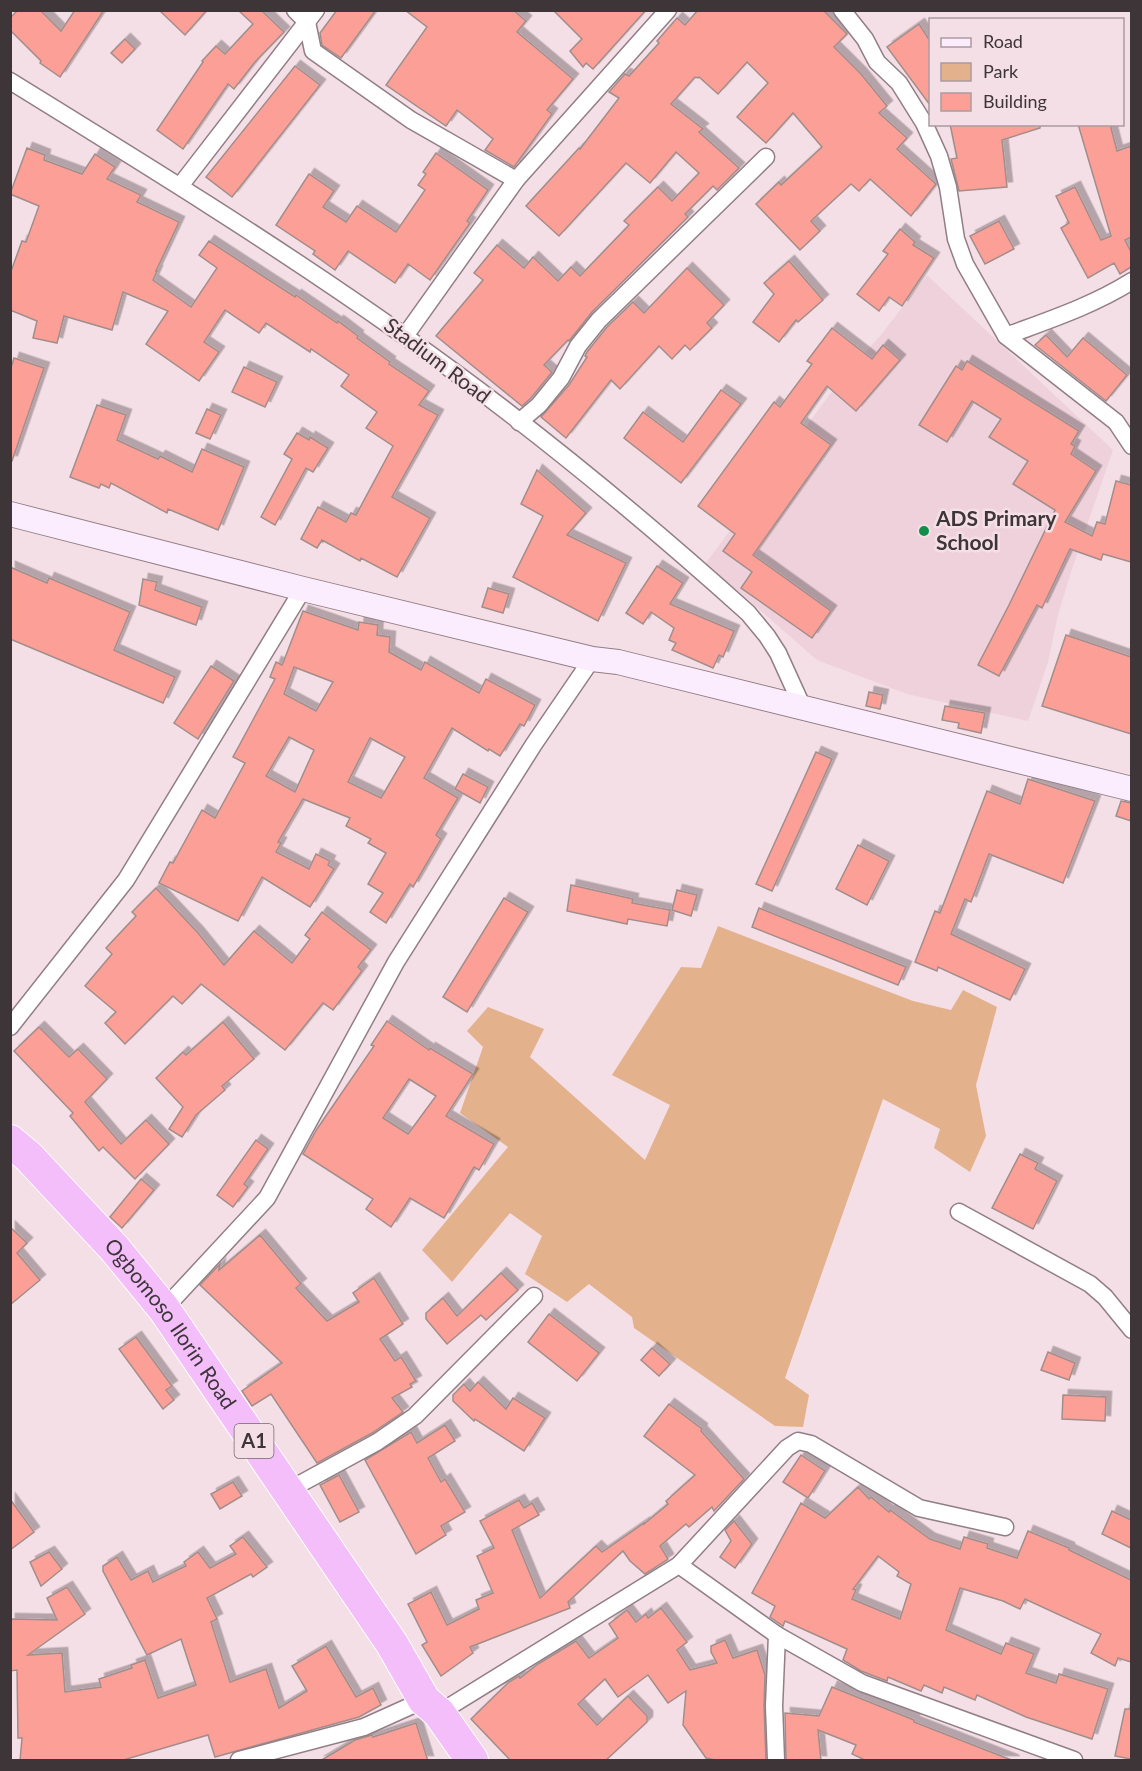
<svg xmlns="http://www.w3.org/2000/svg" width="1142" height="1771" font-family="Lato,sans-serif">
	<defs>
		<filter id="shadow"><feDropShadow dx="5.5" dy="-5.5" stdDeviation="0" flood-color="#0004"/></filter>
	</defs>
	<rect width="100%" height="100%" fill="#f5dfe7"/>
	<polygon fill="#eed1db" points="927,275 1113,450 1072,569 1058,615 1048,662 1028,721 907,694 817,660 706,563 841,379 881,335"/>
	<polygon fill="#e3b18c" points="718,926 913,1001 951,1010 963,990 997,1007 976,1085 986,1136 970,1172 934,1148 940,1129 883,1099 785,1378 809,1395 803,1427 775,1426 634,1328 632,1317 589,1284 567,1302 525,1274 542,1236 510,1213 452,1282 422,1250 508,1147 460,1113 483,1047 467,1031 488,1007 544,1029 530,1057 645,1160 670,1105 612,1075 681,967 701,968"/>
	<g fill="#fca097" stroke="#a28d8b" stroke-width="1.5" fill-rule="evenodd" filter="url(#shadow)">
		<polygon points="18,10 40,10 61,31 75,10 104,10 60,77 40,63 41,61 10,30 10,18"/>
		<polygon points="159,10 207,10 185,35"/>
		<polygon points="238,10 261,10 284,32 255,62 234,89 228,84 183,149 157,130 203,62 202,61 216,46 225,54 253,24"/>
		<polygon points="337,10 376,10 341,58 322,45 320,33"/>
		<polygon points="405,10 513,10 526,21 517,32 573,79 547,110 552,114 514,167 485,150 493,139 457,110 446,126 386,85 427,27"/>
		<polygon points="553,10 646,10 593,69 586,63 583,67 570,51 582,39"/>
		<polygon points="698,10 823,10 847,34 834,47 861,74 887,106 879,113 907,138 897,149 936,184 911,216 870,179 859,191 851,184 811,221 820,231 800,250 756,204 779,182 781,185 822,147 793,113 766,143 737,117 768,83 747,62 718,94 699,77 698,78 695,77 671,104 703,129 699,132 739,168 717,190 713,186 685,214 688,217 592,312 569,341 568,340 544,365 552,372 531,398 522,406 436,336 483,280 474,273 497,245 524,268 533,257 558,281 571,267 580,276 629,225 624,221 658,187 672,201 699,173 676,152 650,183 626,163 559,236 526,206 579,148 580,149 619,98 609,92 625,74 629,76 659,43 657,41 677,18 685,25"/>
		<polygon points="919,24 930,41 930,105 887,47"/>
		<polygon points="125,39 135,49 122,63 111,53"/>
		<polygon points="295,66 320,85 232,197 206,177"/>
		<polygon points="950,124 1040,124 1040,128 1002,140 1007,187 959,191 951,159 957,158"/>
		<polygon points="1078,124 1110,124 1117,151 1131,146 1131,237 1125,240 1131,252 1131,267 1120,274 1114,263 1088,278 1061,228 1069,223 1056,196 1075,187 1101,240 1111,236"/>
		<polygon points="27,148 45,155 44,160 82,174 95,154 115,167 107,179 141,195 137,202 179,222 156,271 157,271 153,280 191,307 217,268 199,255 209,241 295,297 296,295 337,323 338,321 358,336 357,338 390,362 389,364 429,391 419,405 438,415 392,497 430,518 397,577 361,558 360,561 322,540 317,548 301,539 318,507 346,522 351,513 356,515 393,446 366,428 377,412 341,386 349,375 311,349 310,352 266,323 259,333 225,310 204,342 219,352 199,381 146,344 168,311 123,292 112,330 64,316 57,343 33,338 37,321 10,310 10,274 22,241 26,242 39,206 10,194"/>
		<polygon points="436,153 488,190 467,221 470,223 430,280 408,264 395,283 348,251 335,270 313,254 315,251 276,225 309,174 334,191 323,207 346,222 357,206 396,232 425,190 418,185 426,174 423,172"/>
		<polygon points="999,221 1014,249 985,264 970,236"/>
		<polygon points="900,229 915,242 913,245 934,258 902,306 889,297 879,311 857,294 888,254 883,251"/>
		<polygon points="789,261 823,300 798,322 796,320 779,342 753,322 774,294 764,283"/>
		<polygon points="687,268 724,305 707,323 712,328 690,350 685,345 672,359 659,346 620,389 611,380 566,438 541,417 569,385 587,357 585,356 587,352 607,327 633,302 644,313"/>
		<polygon points="832,328 872,359 883,345 900,360 856,411 827,386 801,423 831,445 753,555 831,611 812,638 741,588 752,572 723,551 735,534 698,506 774,402 780,407 812,364 807,361"/>
		<polygon points="1046,335 1067,357 1083,338 1127,375 1106,401 1035,345"/>
		<polygon points="14,358 44,368 12,461 10,461 10,371"/>
		<polygon points="967,361 1079,431 1071,444 1075,446 1071,454 1096,471 1065,522 1092,536 1097,522 1105,524 1116,481 1131,485 1131,562 1103,554 1101,560 1070,549 1042,608 1037,605 999,676 978,665 1009,605 1055,510 1013,484 1028,461 989,437 1001,419 972,401 947,442 919,425 956,366 962,370"/>
		<polygon points="244,367 277,382 265,407 232,392"/>
		<polygon points="721,390 741,404 681,483 624,438 643,412 683,442"/>
		<polygon points="97,405 126,415 117,440 158,459 160,456 192,472 202,449 244,467 218,530 168,509 167,513 111,483 109,488 101,484 99,488 70,477"/>
		<polygon points="207,409 221,415 210,439 196,433"/>
		<polygon points="297,433 309,440 310,437 328,448 313,472 306,468 275,525 261,517 292,459 284,454"/>
		<polygon points="537,470 586,513 567,535 626,563 598,621 513,577 543,516 521,504"/>
		<polygon points="657,566 683,583 670,604 734,631 723,657 719,655 713,668 672,650 676,643 669,640 674,628 651,612 643,624 626,613"/>
		<polygon points="10,567 47,583 49,578 130,612 114,650 175,677 163,703 10,639"/>
		<polygon points="143,579 157,582 155,590 202,607 196,625 139,605"/>
		<polygon points="488,588 509,594 503,613 482,607"/>
		<path d="M303 611 358 630 359 622 378 625 377 635 390 637 389 652 421 670 425 662 479 693 486 679 535 705 524 726 520 724 500 756 489 749 488 751 452 728 424 778 458 798 436 835 441 839 413 887 410 884 386 923 370 912 383 893 368 884 386 853 368 843 371 839 346 826 350 818 303 799 278 842 281 843 276 852 309 869 316 854 330 861 328 865 334 869 310 907 262 877 238 921 159 883 170 862 173 863 202 810 215 818 245 763 233 757 275 679 270 677 276 662 282 665 283 663ZM294 667 333 682 316 711 284 694ZM289 737 314 750 295 792 266 776ZM370 738 405 757 381 798 348 782Z"/>
		<polygon points="1066,635 1131,657 1131,734 1042,706"/>
		<polygon points="211,666 234,681 198,739 174,723"/>
		<polygon points="869,692 883,695 880,709 866,706"/>
		<polygon points="945,706 985,713 981,733 958,728 959,723 942,720"/>
		<polygon points="816,752 832,759 772,891 756,884"/>
		<polygon points="463,774 488,787 480,803 455,789"/>
		<polygon points="1028,779 1095,801 1063,883 989,854 971,902 965,899 951,934 1025,969 1010,1000 938,967 937,971 915,962 935,911 940,913 987,791 1020,804"/>
		<polygon points="1121,801 1131,803 1131,821 1116,816"/>
		<polygon points="858,845 889,861 867,905 836,889"/>
		<polygon points="571,885 633,899 632,903 670,910 667,926 628,919 627,924 567,911"/>
		<polygon points="156,888 198,933 224,965 254,931 292,963 310,939 305,935 322,912 371,950 358,967 362,971 333,1010 323,1003 285,1050 201,984 182,1004 173,996 125,1044 105,1023 116,1012 85,986 112,954 106,948 136,916 132,912"/>
		<polygon points="677,890 697,895 691,916 672,910"/>
		<polygon points="504,898 528,912 467,1012 443,997"/>
		<polygon points="759,908 906,967 898,985 752,927"/>
		<path d="M387 1021 429 1050 430 1048 473 1074 446 1116 494 1144 479 1170 474 1167 444 1218 410 1198 391 1227 366 1209 373 1199 303 1154 317 1129 374 1046 371 1045ZM409 1079 436 1096 408 1134 383 1118Z"/>
		<polygon points="223,1022 254,1059 222,1086 225,1090 196,1115 182,1137 169,1129 183,1107 156,1078 183,1052 186,1055"/>
		<polygon points="39,1027 69,1057 78,1049 107,1079 85,1102 121,1144 146,1120 169,1144 135,1179 103,1147 99,1151 70,1116 73,1113 14,1051"/>
		<polygon points="256,1140 268,1149 244,1184 248,1187 233,1207 217,1195"/>
		<polygon points="1020,1154 1038,1163 1035,1169 1057,1181 1033,1229 992,1208"/>
		<polygon points="141,1179 154,1190 122,1228 110,1217"/>
		<polygon points="10,1227 27,1243 17,1253 40,1280 10,1305"/>
		<polygon points="260,1235 301,1284 296,1288 327,1321 359,1302 353,1293 374,1278 403,1324 380,1339 395,1361 401,1357 416,1381 410,1384 412,1387 392,1398 403,1412 372,1433 317,1463 271,1394 252,1406 242,1391 282,1363 200,1285 220,1264 219,1270"/>
		<polygon points="501,1273 518,1290 486,1320 481,1315 447,1344 426,1319 426,1313 443,1298 457,1316"/>
		<polygon points="549,1314 599,1353 577,1381 528,1342"/>
		<polygon points="136,1337 172,1386 166,1390 174,1400 163,1409 119,1349"/>
		<polygon points="652,1348 670,1364 659,1376 641,1360"/>
		<polygon points="1048,1352 1075,1363 1069,1380 1041,1370"/>
		<polygon points="478,1382 506,1409 513,1398 545,1418 524,1451 475,1419 474,1421 453,1401 453,1395 464,1384 470,1391"/>
		<polygon points="1063,1395 1106,1397 1105,1421 1062,1419"/>
		<polygon points="669,1404 702,1429 701,1431 744,1479 714,1511 712,1507 689,1527 686,1524 660,1546 668,1559 667,1560 645,1574 630,1561 623,1551 568,1602 570,1608 470,1647 473,1653 441,1676 422,1645 427,1642 408,1604 431,1592 447,1625 479,1609 476,1600 493,1593 477,1556 494,1548 480,1521 519,1500 524,1508 532,1503 539,1515 512,1530 540,1598 596,1546 602,1552 644,1523 644,1524 668,1504 666,1501 695,1475 644,1436"/>
		<polygon points="445,1425 455,1441 428,1458 441,1482 445,1479 465,1512 441,1526 446,1535 416,1554 365,1460 411,1432 417,1443"/>
		<polygon points="801,1455 825,1471 808,1498 783,1482"/>
		<polygon points="339,1475 359,1512 340,1522 320,1485"/>
		<polygon points="233,1482 242,1496 220,1509 211,1494"/>
		<path d="M858 1487 869 1499 871 1497 889 1512 890 1510 930 1539 960 1549 964 1537 988 1544 987 1548 1017 1558 1028 1531 1069 1548V1550L1131 1580V1662L1118 1658 1115 1666 1091 1653 1101 1634 1025 1599 1020 1609 1003 1601 960 1588 946 1630 1001 1654 1006 1643 1034 1654 1026 1673 1056 1683 1059 1674 1108 1689 1092 1739 1026 1717 977 1695 975 1700 944 1687 942 1693 924 1685 921 1691 888 1677 887 1681 861 1671 843 1660 847 1649 785 1621 783 1626 770 1617 775 1606 752 1593 801 1503 825 1518ZM878 1556 899 1572 897 1576 911 1584 900 1619 852 1599 856 1590 853 1589Z"/>
		<polygon points="10,1499 34,1532 10,1550"/>
		<polygon points="1112,1511 1131,1520 1131,1548 1102,1534"/>
		<polygon points="734,1521 752,1544 735,1568 720,1557 731,1541 725,1530"/>
		<polygon points="243,1537 267,1567 253,1577 251,1574 207,1598 217,1619 211,1622 230,1682 266,1669 279,1708 307,1691 292,1666 326,1646 356,1697 373,1688 381,1705 359,1717 215,1757 208,1735 120,1761 20,1761 22,1738 18,1738 17,1670 10,1671 10,1619 57,1620 47,1598 67,1587 85,1614 28,1655 62,1653 65,1692 101,1687 99,1679 132,1668 131,1665 145,1660 158,1698 196,1685 181,1639 147,1655 103,1571 103,1566 117,1557 131,1580 148,1571 153,1582 186,1566 184,1562 198,1552 210,1568 236,1554 230,1546"/>
		<polygon points="49,1552 62,1569 41,1586 30,1562"/>
		<polygon points="661,1608 687,1642 677,1650 690,1670 717,1663 711,1652 711,1646 725,1640 733,1658 757,1650 765,1675 764,1706 766,1761 720,1761 706,1758 683,1725 686,1691 668,1703 648,1675 618,1697 605,1679 578,1704 597,1725 628,1696 647,1716 647,1722 605,1761 511,1761 471,1719 509,1682 519,1676 520,1678 538,1664 576,1641 589,1658 618,1638 609,1624 627,1610 636,1622 646,1614 648,1618"/>
		<polygon points="832,1687 914,1720 914,1722 1014,1761 867,1761 852,1754 856,1745 818,1730 821,1761 786,1761 785,1713 819,1716"/>
		<polygon points="1125,1709 1131,1709 1131,1759 1115,1756"/>
		<polygon points="416,1723 428,1761 320,1761 355,1740 372,1735 373,1737"/>
	</g>
	<g fill="none" stroke-linecap="round" stroke-linejoin="round">
		<g stroke="#927e86" stroke-width="19">
			<g id="street">
				<polyline points="295,10 307,22 313,51 411,120 516,180"/>
				<polyline points="842,10 865,39 877,62 899,83 924,123 939,156 948,187 956,239 965,264 1006,336 1116,422 1132,446"/>
				<path d="M10 81C143 163 276 245 403 335 524 420 638 514 748 613L767 636 778 653 803 708"/>
				<polyline points="180,186 316,10"/>
				<polyline points="405,336 516,180 668,10"/>
				<path d="M1006 336C1049 320 1092 306 1132 281"/>
				<polyline points="519,422 539,405 561,378 578,346 599,320 766,157"/>
				<polyline points="10,1027 126,880 303,589"/>
				<polyline points="959,1212 1090,1284 1105,1297 1132,1330"/>
				<polyline points="164,1309 267,1198 396,962 534,744 592,659"/>
				<polyline points="287,1491 377,1442 415,1416 534,1296"/>
				<polyline points="679,1565 777,1635 862,1683 1074,1760"/>
				<polyline points="439,1713 679,1565 787,1448 798,1441 811,1444 919,1508 1005,1527"/>
				<polyline points="239,1760 364,1727 424,1700"/>
				<polyline points="776,1760 774,1706 777,1635"/>
			</g>
		</g>
		<g stroke="#927e86" stroke-width="26">
			<polyline id="secondary" points="10,514 303,589 592,659 618,662 1132,789"/>
		</g>
		<g stroke="#fff" stroke-width="34">
			<g id="highway">
				<path id="s1" d="M10 1141 29 1157 114 1248 164 1309 392 1644 424 1700 439 1713 472 1760"/>
			</g>
		</g>
		<use href="#street" stroke="#fff" stroke-width="16"/>
		<use href="#secondary" stroke="#fbecfe" stroke-width="24"/>
		<use href="#highway" stroke="#f3befa" stroke-width="32"/>
	</g>
	<circle fill="#138e4a" stroke="#f5dfe7" stroke-width="2" cx="924" cy="531" r="6"/>
	<g text-anchor="middle" stroke-width="5" stroke-linejoin="round" paint-order="stroke">
		<rect fill="#f5dfe7" stroke="#74686c" stroke-width="1.5" x="234.5" y="1424" width="39" height="34" rx="4.5"/>
		<g font-size="20" font-weight="bold" fill="#3d3538">
			<text x="254" y="1448">A1</text>
		</g>
		<g font-size="21" fill="#3d3538" stroke="#f5dfe7">
			<text transform="translate(437 361) rotate(37)" y="7">Stadium Road</text>
			<text dy="7" stroke="none"><textPath href="#s1" startOffset="244">Ogbomoso Ilorin Road</textPath></text>
		</g>
		<g font-size="21" font-weight="bold" fill="#3d3538" stroke="#f5dfe7" text-anchor="start">
			<text x="936" y="526">ADS Primary<tspan x="936" dy="24">School</tspan></text>
		</g>
	</g>
	<rect width="1142" height="1771" fill="none" stroke="#3d3538" stroke-width="24"/>
	<rect x="929" y="18" width="195" height="108" fill="#f5dfe7" stroke="#ab9ba1" stroke-width="1.5"/>
	<rect x="941" y="38" width="30" height="9" fill="#fbecfe" stroke="#ab9ba1" stroke-width="1.5"/>
	<text x="983" y="48" font-size="18" fill="#3d3538">Road</text>
	<rect x="941" y="63" width="30" height="18" fill="#e3b18c" stroke="#ab9ba1" stroke-width="1.5"/>
	<text x="983" y="78" font-size="18" fill="#3d3538">Park</text>
	<rect x="941" y="93" width="30" height="18" fill="#fca097" stroke="#ab9ba1" stroke-width="1.5"/>
	<text x="983" y="108" font-size="18" fill="#3d3538">Building</text>
</svg>
